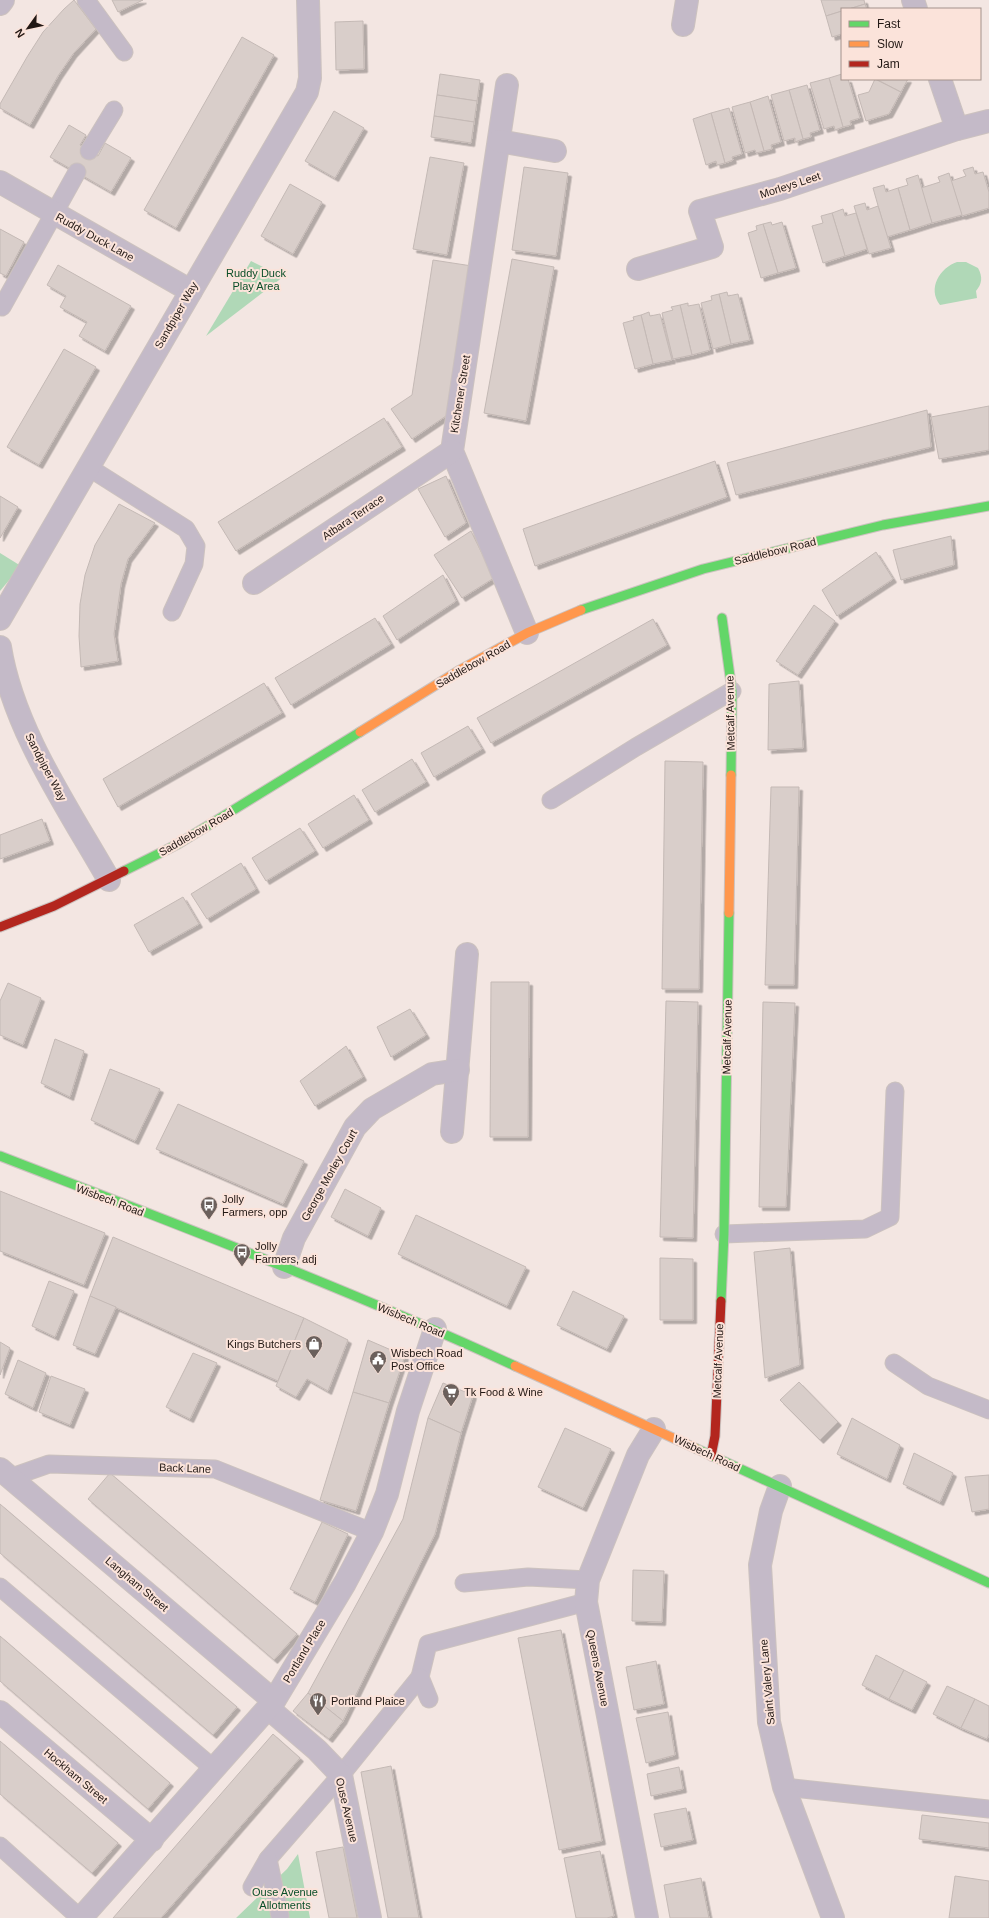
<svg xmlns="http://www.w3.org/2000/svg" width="989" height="1918" font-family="Helvetica,sans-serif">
	<defs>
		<filter id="shadow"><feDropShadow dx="3.5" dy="3.5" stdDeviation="0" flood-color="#0004"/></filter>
	</defs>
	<rect width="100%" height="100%" fill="#f3e6e2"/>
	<g fill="#b0d8b7">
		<polygon points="251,261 283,277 206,336"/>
		<path d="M957 262H966L978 268C983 277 982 284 976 291L977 298 940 305C927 288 940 268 957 262Z"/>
		<polygon points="0,553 21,566 0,591"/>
		<polygon points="298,1854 310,1918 236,1918 287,1869"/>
	</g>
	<g fill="#d9ceca" stroke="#c4b9b5" filter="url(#shadow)">
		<polygon points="74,0 96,29 73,54 58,76 30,125 0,108 0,104 27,57 43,32 64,9"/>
		<polygon points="112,0 143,0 118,12"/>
		<polygon points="821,0 864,0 865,4 849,9 842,9 842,11 826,16"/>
		<polygon points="865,4 867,9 849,9"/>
		<polygon points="842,11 842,34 832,37 826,16"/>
		<polygon points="363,21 364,69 336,70 335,22"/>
		<polygon points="242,37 274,55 176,228 144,210"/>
		<polygon points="440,74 480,80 477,101 437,95"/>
		<polygon points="842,74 842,79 848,79 860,118 850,121 851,125 843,127 829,78"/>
		<polygon points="829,78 843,127 835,130 834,126 824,129 810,83"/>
		<polygon points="875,79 901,92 889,114 866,121 858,95 869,92"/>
		<polygon points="876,79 908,79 901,92"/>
		<polygon points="807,85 820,130 810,133 811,137 803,139 789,90"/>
		<polygon points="789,90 803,139 795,142 795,138 784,141 771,95"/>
		<polygon points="437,95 477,101 474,122 434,116"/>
		<polygon points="768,96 781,142 771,145 772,149 764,151 750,102"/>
		<polygon points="750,102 764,151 756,153 755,150 745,153 732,107"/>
		<polygon points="729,108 742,154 732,157 733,160 725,163 711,113"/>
		<polygon points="334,111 364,128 335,178 305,161"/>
		<polygon points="711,113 725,163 717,165 716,161 706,165 693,119"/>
		<polygon points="434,116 474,122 471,143 431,137"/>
		<polygon points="69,125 86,135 80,145 98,156 105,143 131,158 111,192 50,157"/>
		<polygon points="430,157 464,163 447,255 413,249"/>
		<polygon points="524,167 568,173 556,256 512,250"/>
		<polygon points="973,167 975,174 983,172 989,192 989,208 962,216 951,181 966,176 963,170"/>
		<polygon points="949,173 962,215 932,223 921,188 940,182 938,177"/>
		<polygon points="918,175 932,223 910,230 898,188 908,185 906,179"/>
		<polygon points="290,184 322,202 293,254 261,236"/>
		<polygon points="884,185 886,192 898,188 910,230 887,237 873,188"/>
		<polygon points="865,203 867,210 878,206 891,248 869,254 854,206"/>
		<polygon points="843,209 845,216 856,213 867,249 845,256 832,213"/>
		<polygon points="832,213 845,256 823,263 812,226 823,223 821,216"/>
		<polygon points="771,222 772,225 782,222 796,268 778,273 763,224"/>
		<polygon points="763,224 778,273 761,278 748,233 757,230 756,226"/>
		<polygon points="0,229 24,242 6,276 0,273"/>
		<polygon points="512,259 554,267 526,421 484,413"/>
		<polygon points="433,260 472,266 449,414 412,439 391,409 412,395"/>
		<polygon points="58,265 131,306 105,351 79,336 87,322 60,307 66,296 47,285"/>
		<polygon points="727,292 728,296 738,294 750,340 731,344 719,294"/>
		<polygon points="719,294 731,344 713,349 701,303 712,300 711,296"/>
		<polygon points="688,303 688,306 699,304 710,350 692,355 680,305"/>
		<polygon points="680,305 692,355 673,359 662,313 673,310 671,307"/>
		<polygon points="649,312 650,316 660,314 672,360 653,364 641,315"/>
		<polygon points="641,315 653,364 635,369 623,323 634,320 633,317"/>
		<polygon points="64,349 96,367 39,465 7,447"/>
		<polygon points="989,406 989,450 939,459 931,417"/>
		<polygon points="927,410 931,447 736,495 727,463"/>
		<polygon points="384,418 402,447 236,551 218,522"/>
		<polygon points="715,461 727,497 535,566 523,529"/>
		<polygon points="446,476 466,523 445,537 418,489"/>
		<polygon points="0,496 18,507 0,538"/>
		<polygon points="119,504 155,523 128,559 121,584 114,634 118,661 81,667 79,636 80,604 85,575 95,545"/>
		<polygon points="471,531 494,578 462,598 434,555"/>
		<polygon points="951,536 954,565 901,580 893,550"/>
		<polygon points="876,552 893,579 837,616 822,590"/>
		<polygon points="443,575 456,601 397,640 383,616"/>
		<polygon points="814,605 835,621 798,675 776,661"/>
		<polygon points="375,618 391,644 291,705 275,678"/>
		<polygon points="653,619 667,645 491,743 477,718"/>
		<polygon points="799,681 803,748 768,750 769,684"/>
		<polygon points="264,683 282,713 118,807 103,779"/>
		<polygon points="468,726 482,749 434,777 421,753"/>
		<polygon points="412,759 426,782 375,812 362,790"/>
		<polygon points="665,761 703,762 699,989 662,989"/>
		<polygon points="771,787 799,787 794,985 765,985"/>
		<polygon points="354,795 369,820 323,848 308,824"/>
		<polygon points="42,819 50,841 0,859 0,835"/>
		<polygon points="300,828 315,851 266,881 252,858"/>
		<polygon points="241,863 256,889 207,919 191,894"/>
		<polygon points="183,897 199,924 149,952 134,925"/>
		<polygon points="491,982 529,982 528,1137 490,1137"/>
		<polygon points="8,983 41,998 23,1045 0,1035 0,1001"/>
		<polygon points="666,1001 698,1002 693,1238 660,1237"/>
		<polygon points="763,1002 795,1003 786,1207 759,1207"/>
		<polygon points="410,1009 426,1035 391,1057 377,1027"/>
		<polygon points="55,1039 84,1051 70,1097 41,1083"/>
		<polygon points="346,1046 363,1077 315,1106 300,1081"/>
		<polygon points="110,1069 160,1089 135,1141 91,1120"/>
		<polygon points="178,1104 304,1161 283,1204 156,1149"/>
		<polygon points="345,1189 381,1208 368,1236 331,1217"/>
		<polygon points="0,1191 105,1233 84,1285 0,1251"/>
		<polygon points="416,1215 526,1267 507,1306 398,1254"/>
		<polygon points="113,1237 304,1318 278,1381 90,1296"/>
		<polygon points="790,1248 800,1365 765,1378 754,1252"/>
		<polygon points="660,1258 693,1259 693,1320 660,1320"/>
		<polygon points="49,1281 74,1291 55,1337 32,1326"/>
		<polygon points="573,1291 624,1316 607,1349 557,1325"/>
		<polygon points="90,1296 116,1307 95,1354 73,1345"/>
		<polygon points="304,1318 348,1340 328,1391 307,1379 296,1397 276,1386"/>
		<polygon points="368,1340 405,1356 389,1403 353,1392"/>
		<polygon points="0,1342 10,1348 0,1375"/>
		<polygon points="193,1353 217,1363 190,1419 166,1407"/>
		<polygon points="18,1360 46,1373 33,1408 5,1394"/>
		<polygon points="51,1376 85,1389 70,1425 39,1412"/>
		<polygon points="799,1382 838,1422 820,1440 780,1400"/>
		<polygon points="443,1383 473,1395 461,1433 428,1418"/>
		<polygon points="353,1392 389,1403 356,1511 320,1500"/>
		<polygon points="428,1418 461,1433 435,1534 343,1721 308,1693 403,1519"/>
		<polygon points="852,1418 900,1445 887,1479 837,1454"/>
		<polygon points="565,1428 611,1449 583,1508 538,1487"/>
		<polygon points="914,1453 953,1473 940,1502 903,1484"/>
		<polygon points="110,1473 297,1634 274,1660 88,1499"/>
		<polygon points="989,1475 989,1509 972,1512 965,1477"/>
		<polygon points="0,1504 237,1707 213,1735 0,1553"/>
		<polygon points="322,1522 348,1534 315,1602 290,1589"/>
		<polygon points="633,1570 664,1571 662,1622 632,1621"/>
		<polygon points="561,1630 602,1841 559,1850 518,1638"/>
		<polygon points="0,1636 170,1783 148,1809 0,1681"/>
		<polygon points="876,1655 904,1670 889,1699 862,1685"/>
		<polygon points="656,1661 664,1704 634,1710 626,1667"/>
		<polygon points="904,1670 927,1682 912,1710 889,1699"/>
		<polygon points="947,1686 975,1699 961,1728 933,1714"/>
		<polygon points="308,1693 343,1721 329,1739 293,1711"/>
		<polygon points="975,1699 989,1706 989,1734 987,1739 961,1728"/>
		<polygon points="668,1712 675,1755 646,1763 636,1718"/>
		<polygon points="273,1734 300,1758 161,1918 113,1918"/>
		<polygon points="0,1741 118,1843 92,1873 0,1794"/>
		<polygon points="391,1766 419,1918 388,1918 361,1772"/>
		<polygon points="679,1767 683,1789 651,1796 647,1774"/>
		<polygon points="686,1808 693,1840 661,1847 654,1814"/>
		<polygon points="922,1815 989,1823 989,1848 919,1839"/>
		<polygon points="343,1847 357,1918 329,1918 316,1852"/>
		<polygon points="600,1851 614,1916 607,1918 576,1918 564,1858"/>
		<polygon points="955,1876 989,1881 989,1918 949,1918"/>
		<polygon points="701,1878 709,1918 670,1918 664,1885"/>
	</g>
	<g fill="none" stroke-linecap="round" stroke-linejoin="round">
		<g stroke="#ccc2bf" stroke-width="19">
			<g id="lane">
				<polyline points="86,0 124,52"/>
				<polyline points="89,151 114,110"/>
				<polyline points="2,307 77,172"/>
				<polyline points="88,467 186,529 196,546 194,564 172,612"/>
				<polyline points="551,800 636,747 732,691"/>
				<polyline points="724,1234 865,1229 890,1217 895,1091"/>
				<polyline points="894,1363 928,1386 989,1410"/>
				<polyline points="12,1477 49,1464 215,1469 372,1532"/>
				<polyline points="464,1583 528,1577 588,1580"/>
				<polyline points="0,1587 213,1768"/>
				<polyline points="429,1699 420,1677 428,1644 586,1602"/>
				<polyline points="784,1787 989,1809"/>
				<polyline points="0,1846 80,1918"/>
				<polyline points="268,1859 341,1775 420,1677"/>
				<polyline points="252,1887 268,1859 280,1916"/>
			</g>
		</g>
		<g stroke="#ccc2bf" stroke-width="24">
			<g id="street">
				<polyline points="913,0 916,9"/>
				<polyline points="0,4 3,0"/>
				<polyline points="683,25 687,0"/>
				<polyline points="940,79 957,129"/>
				<polyline points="507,85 452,451 527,633"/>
				<polyline points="499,141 555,151"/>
				<polyline points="0,182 191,291"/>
				<polyline points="638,269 712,247 700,211 780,189 957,129 989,121"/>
				<polyline points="254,583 452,451"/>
				<polyline points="0,619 307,92 310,78 308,0"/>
				<path d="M0 647C13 729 68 808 109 880"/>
				<polyline points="452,1132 467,954"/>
				<polyline points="284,1267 294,1238 355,1127 372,1109 432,1074 458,1070"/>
				<polyline points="0,1469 274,1701"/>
				<polyline points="780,1486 771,1511 760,1565 769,1722 784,1787 833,1918"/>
				<polyline points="268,1708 317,1750 341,1775 370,1918"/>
				<polyline points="0,1712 152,1840"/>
				<polyline points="81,1918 274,1701 345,1583 372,1532 387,1494 408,1411 435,1329"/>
				<polyline points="647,1918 586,1602 588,1580 638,1455 654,1429"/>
			</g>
		</g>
		<g stroke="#ccc2bf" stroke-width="11">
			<g id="fast">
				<polyline points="581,610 703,569 883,525 989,506"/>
				<polyline points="722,618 732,691 731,775"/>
				<polyline points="124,871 178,844 360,732"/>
				<path d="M0 1156C173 1223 346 1288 515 1366"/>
				<polyline points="721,1301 724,1234 729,913"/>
				<polyline points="695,1448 989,1583"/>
			</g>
		</g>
		<g stroke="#ccc2bf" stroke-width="11">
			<g id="slow">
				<polyline points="360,732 460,670 527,633 581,610"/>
				<polyline points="729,913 731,775"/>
				<polyline points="515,1366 695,1448"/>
			</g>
		</g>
		<g stroke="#ccc2bf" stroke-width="11">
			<g id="jam">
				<polyline points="0,927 54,906 124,871"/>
				<polyline points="711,1456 715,1436 721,1301"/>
			</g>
		</g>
		<use href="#lane" stroke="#c4bac8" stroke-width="17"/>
		<use href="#street" stroke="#c4bac8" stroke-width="22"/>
		<use href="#fast" stroke="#63d668" stroke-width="9"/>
		<use href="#slow" stroke="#ff974d" stroke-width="9"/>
		<use href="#jam" stroke="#b3261e" stroke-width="9"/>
	</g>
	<defs>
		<g id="bus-pin" transform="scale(0.9)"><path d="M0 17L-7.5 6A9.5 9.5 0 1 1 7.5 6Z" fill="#6b605c" stroke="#fbe3da"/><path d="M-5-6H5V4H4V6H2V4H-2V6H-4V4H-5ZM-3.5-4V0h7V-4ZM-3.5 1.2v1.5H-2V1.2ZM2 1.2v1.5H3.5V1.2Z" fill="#fff"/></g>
		<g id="shop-pin" transform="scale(0.9)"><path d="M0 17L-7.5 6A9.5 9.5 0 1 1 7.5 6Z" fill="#6b605c" stroke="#fbe3da"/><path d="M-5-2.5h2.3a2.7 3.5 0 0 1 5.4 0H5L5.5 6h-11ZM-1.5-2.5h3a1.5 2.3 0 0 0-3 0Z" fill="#fff"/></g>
		<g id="civic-pin" transform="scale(0.9)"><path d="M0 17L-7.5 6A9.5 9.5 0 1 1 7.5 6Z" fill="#6b605c" stroke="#fbe3da"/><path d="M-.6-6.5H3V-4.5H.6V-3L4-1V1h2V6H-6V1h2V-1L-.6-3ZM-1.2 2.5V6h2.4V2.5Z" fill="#fff"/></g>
		<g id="supermarket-pin" transform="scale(0.9)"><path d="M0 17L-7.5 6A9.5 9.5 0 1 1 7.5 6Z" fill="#6b605c" stroke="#fbe3da"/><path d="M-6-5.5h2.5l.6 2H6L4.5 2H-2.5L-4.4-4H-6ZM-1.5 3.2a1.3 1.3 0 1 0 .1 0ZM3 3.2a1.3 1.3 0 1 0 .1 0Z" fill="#fff"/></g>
		<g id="restaurant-pin" transform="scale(0.9)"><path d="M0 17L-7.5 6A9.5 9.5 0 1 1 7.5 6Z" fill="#6b605c" stroke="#fbe3da"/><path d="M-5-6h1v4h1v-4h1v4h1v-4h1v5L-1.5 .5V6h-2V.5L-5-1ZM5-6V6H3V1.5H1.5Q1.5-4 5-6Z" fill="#fff"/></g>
	</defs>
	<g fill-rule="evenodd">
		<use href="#bus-pin" x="209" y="1205"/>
		<use href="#bus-pin" x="242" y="1252"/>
		<use href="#shop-pin" x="314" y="1344"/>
		<use href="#civic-pin" x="378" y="1359"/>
		<use href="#supermarket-pin" x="451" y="1392"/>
		<use href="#restaurant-pin" x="318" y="1701"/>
	</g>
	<g text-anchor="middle" stroke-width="4" stroke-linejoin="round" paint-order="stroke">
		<g font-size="11" fill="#221814" stroke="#fbe3da">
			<text transform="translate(790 185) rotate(-18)" y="4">Morleys Leet</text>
			<text transform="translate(95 237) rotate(29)" y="4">Ruddy Duck Lane</text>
			<text transform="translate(176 315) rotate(-60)" y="4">Sandpiper Way</text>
			<text transform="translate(460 394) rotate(-81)" y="4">Kitchener Street</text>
			<text transform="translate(353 517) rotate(-34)" y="4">Atbara Terrace</text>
			<text transform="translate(775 551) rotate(-14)" y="4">Saddlebow Road</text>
			<text transform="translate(473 664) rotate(-30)" y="4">Saddlebow Road</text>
			<text transform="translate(730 713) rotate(-91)" y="4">Metcalf Avenue</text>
			<text transform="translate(46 767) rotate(62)" y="4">Sandpiper Way</text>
			<text transform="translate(196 832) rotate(-30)" y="4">Saddlebow Road</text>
			<text transform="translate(727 1037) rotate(-89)" y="4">Metcalf Avenue</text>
			<text transform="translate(329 1175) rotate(-61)" y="4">George Morley Court</text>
			<text transform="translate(110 1200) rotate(21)" y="4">Wisbech Road</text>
			<text transform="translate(411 1320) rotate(23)" y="4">Wisbech Road</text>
			<text transform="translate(718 1361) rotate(-88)" y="4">Metcalf Avenue</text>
			<text transform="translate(707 1453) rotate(25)" y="4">Wisbech Road</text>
			<text transform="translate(185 1468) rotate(2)" y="4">Back Lane</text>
			<text transform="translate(137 1584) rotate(40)" y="4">Langham Street</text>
			<text transform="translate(304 1651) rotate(-59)" y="4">Portland Place</text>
			<text transform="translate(598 1668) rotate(79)" y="4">Queens Avenue</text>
			<text transform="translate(767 1682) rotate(-95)" y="4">Saint Valery Lane</text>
			<text transform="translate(76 1776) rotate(40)" y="4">Hockham Street</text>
			<text transform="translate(347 1810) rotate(77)" y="4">Ouse Avenue</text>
		</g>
		<g font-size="11" fill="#0a4f29" stroke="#fbe3da">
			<text x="256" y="277">Ruddy Duck<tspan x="256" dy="13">Play Area</tspan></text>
			<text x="285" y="1896">Ouse Avenue<tspan x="285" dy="13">Allotments</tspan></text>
		</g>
		<g font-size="11" fill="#221814" stroke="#fbe3da" text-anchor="start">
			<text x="222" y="1203">Jolly<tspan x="222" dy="13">Farmers, opp</tspan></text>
			<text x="255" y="1250">Jolly<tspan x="255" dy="13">Farmers, adj</tspan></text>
			<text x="301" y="1348" text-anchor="end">Kings Butchers</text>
			<text x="391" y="1357">Wisbech Road<tspan x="391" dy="13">Post Office</tspan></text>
			<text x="464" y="1396">Tk Food &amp; Wine</text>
			<text x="331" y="1705">Portland Plaice</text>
		</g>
	</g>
	<rect x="841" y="8" width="140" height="72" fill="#fbe3da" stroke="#a4928b"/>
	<rect x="849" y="21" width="20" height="6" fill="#63d668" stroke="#a4928b"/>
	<text x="877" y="28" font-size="12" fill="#221814">Fast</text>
	<rect x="849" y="41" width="20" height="6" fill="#ff974d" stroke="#a4928b"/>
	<text x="877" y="48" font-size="12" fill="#221814">Slow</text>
	<rect x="849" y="61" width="20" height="6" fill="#b3261e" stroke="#a4928b"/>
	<text x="877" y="68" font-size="12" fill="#221814">Jam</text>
	<g transform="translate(28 28) rotate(237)" stroke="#fbe3da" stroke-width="3" paint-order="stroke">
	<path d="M0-3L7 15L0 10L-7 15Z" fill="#221814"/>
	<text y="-6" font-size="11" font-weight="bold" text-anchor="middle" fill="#221814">N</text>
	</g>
</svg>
